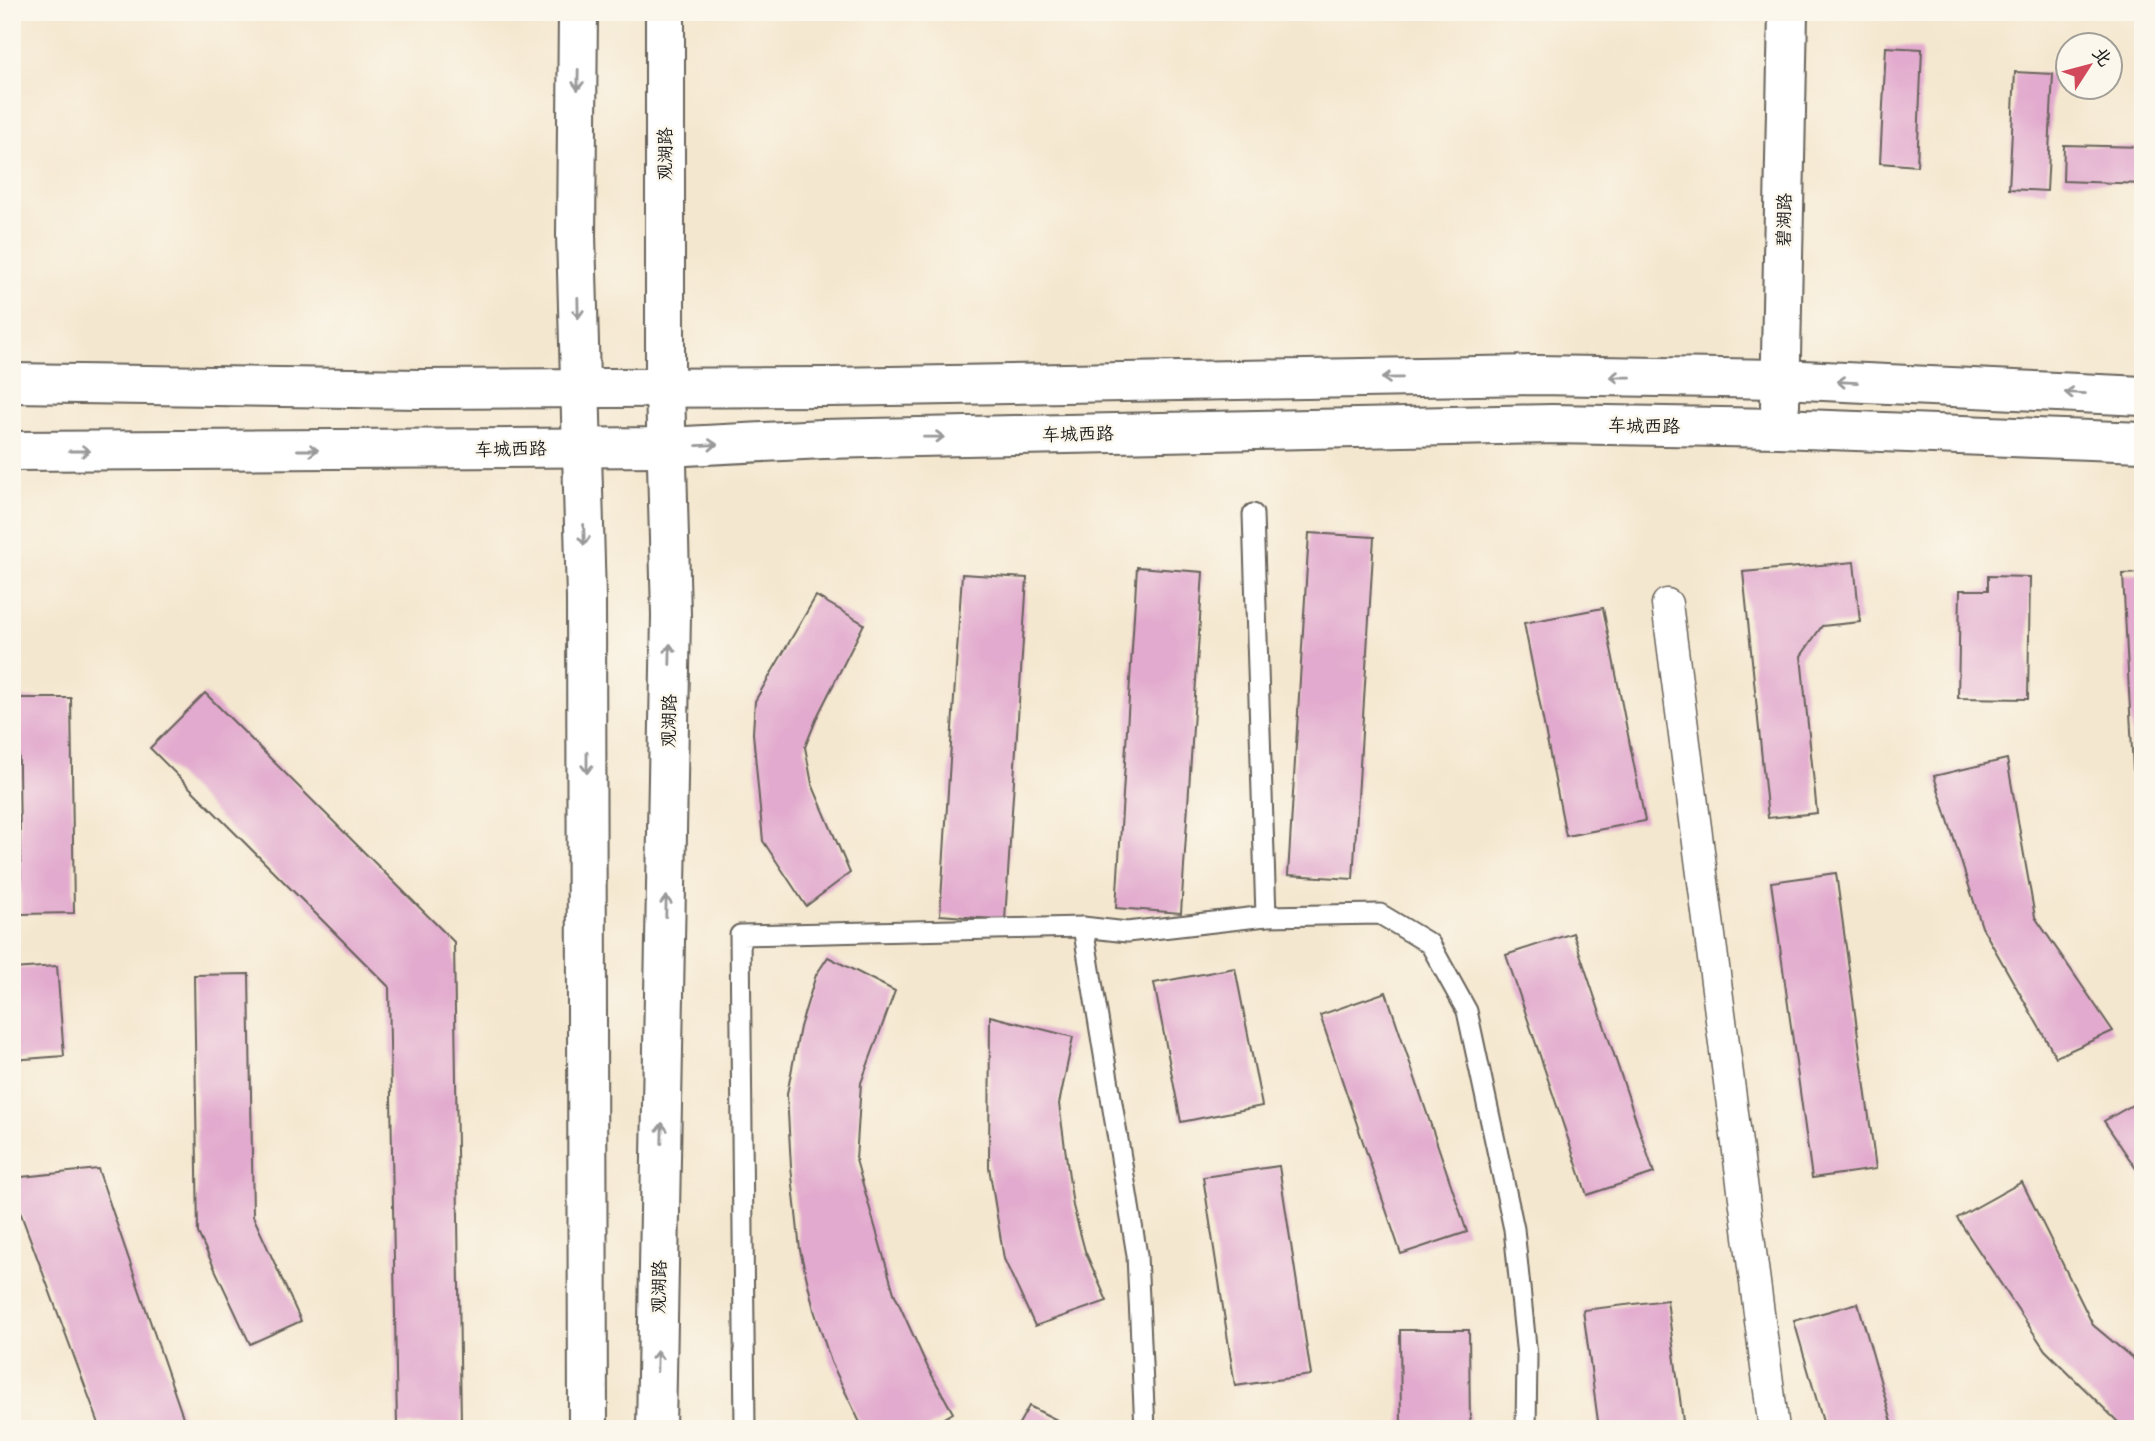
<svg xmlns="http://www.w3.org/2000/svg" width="2155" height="1441" font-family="Mali,'LXGW WenKai TC',sans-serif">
	<rect width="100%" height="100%" fill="#fbf7ec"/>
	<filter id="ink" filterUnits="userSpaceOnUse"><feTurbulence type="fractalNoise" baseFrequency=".0143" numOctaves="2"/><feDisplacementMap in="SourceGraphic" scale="14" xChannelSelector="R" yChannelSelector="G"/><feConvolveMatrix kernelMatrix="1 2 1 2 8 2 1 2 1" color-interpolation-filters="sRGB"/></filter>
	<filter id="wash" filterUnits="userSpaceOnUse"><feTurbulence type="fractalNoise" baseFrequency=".00686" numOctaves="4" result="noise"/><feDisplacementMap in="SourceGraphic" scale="28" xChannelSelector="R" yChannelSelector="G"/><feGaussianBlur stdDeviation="1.57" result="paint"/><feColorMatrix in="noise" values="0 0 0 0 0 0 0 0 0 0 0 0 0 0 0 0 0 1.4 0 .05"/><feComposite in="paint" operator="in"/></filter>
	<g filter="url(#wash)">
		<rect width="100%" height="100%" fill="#f4e7cf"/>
		<g id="blocks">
			<g fill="#e2aace">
				<polygon points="1886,47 1922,49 1917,166 1880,163"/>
				<polygon points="2015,72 2053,74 2047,191 2009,189"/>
				<polygon points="2064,145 2143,147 2143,184 2063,181"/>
				<polygon points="1309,533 1374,537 1353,879 1288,875"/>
				<polygon points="1854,562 1860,622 1822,626 1801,656 1817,813 1768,818 1743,572"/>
				<polygon points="1137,567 1203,572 1181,913 1116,908"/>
				<polygon points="2143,573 2143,790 2133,770 2123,574"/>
				<polygon points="962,574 1027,578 1005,920 940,915"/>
				<polygon points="1988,576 2030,577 2028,699 1958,698 1960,590 1988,590"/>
				<polygon points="816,596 864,624 818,715 805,747 812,784 850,873 806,906 763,841 753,733 755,701"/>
				<polygon points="1603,608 1645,821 1566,836 1524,623"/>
				<polygon points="205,693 454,942 461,1424 397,1425 389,987 150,748"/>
				<polygon points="18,698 71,698 74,913 21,914"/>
				<polygon points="2007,759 2035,917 2113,1031 2056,1057 1982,927 1934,776"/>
				<polygon points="1836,873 1876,1169 1812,1178 1771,882"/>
				<polygon points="1573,933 1654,1173 1587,1195 1506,955"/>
				<polygon points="828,957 895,991 861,1083 856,1160 894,1293 928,1368 953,1413 926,1429 863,1429 831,1362 814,1310 800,1250 791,1167 787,1094 800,1027 816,975"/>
				<polygon points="57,966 64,1056 12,1060 12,969"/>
				<polygon points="1235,968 1262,1106 1181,1122 1154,983"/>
				<polygon points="249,974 253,1216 301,1321 250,1344 198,1233 194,975"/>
				<polygon points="1386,992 1467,1232 1401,1254 1320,1015"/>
				<polygon points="990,1016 1073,1037 1059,1104 1073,1206 1085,1251 1107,1301 1035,1326 1004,1259 989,1167"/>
				<polygon points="2143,1099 2143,1179 2104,1121"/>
				<polygon points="1279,1166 1311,1375 1235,1386 1203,1177"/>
				<polygon points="98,1169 187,1429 101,1429 12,1190 12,1178"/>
				<polygon points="2022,1182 2093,1325 2143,1367 2143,1429 2125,1429 2045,1350 1957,1218"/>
				<polygon points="1667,1300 1684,1429 1599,1429 1583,1310"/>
				<polygon points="1858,1303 1894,1429 1825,1429 1794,1321"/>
				<polygon points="1400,1330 1469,1330 1470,1429 1401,1429"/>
				<polygon points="1029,1406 1075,1429 1016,1429"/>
				<polygon points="1291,1423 1292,1429 1261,1429 1261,1427"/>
			</g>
		</g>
	</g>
	<g filter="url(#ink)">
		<use href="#blocks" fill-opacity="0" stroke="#68635b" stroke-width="2"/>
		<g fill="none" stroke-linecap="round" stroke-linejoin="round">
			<g stroke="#68635b" stroke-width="23">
				<g id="service">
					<polyline points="1253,514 1266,916"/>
					<polyline points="1083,927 1137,1255 1145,1429"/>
					<polyline points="745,1429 740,935 1083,927 1127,932 1266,916 1380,914 1430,944 1467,1011 1514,1229 1527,1356 1526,1429"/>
				</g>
			</g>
			<g stroke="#68635b" stroke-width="33">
				<polyline id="pedestrian" points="1667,604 1774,1429"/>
			</g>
			<g stroke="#68635b" stroke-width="42">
				<g id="tertiary">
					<polyline points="578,12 576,235 586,598 588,1429"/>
					<polyline points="656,1429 671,615 665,387 665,12"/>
				</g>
			</g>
			<g stroke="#68635b" stroke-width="42">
				<g id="secondary">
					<polyline points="12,383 421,389 830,387 1537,375 1781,379 2143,396"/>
					<polyline points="1780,405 1788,12"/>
					<polyline points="12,451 666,447 823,439 1552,424 1778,428 2143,442"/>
				</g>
			</g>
			<use href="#service" stroke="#fff" stroke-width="19"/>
			<use href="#pedestrian" stroke="#fff" stroke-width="30"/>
			<use href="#tertiary" stroke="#fff" stroke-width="38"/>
			<use href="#secondary" stroke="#fff" stroke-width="38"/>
		</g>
		<defs><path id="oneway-shaft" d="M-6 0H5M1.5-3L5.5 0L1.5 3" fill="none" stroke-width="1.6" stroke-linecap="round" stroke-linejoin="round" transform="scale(1.75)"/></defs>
		<g stroke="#999">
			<use href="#oneway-shaft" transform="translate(578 80) rotate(91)"/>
			<use href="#oneway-shaft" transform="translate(578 308) rotate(89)"/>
			<use href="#oneway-shaft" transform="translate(1620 377) rotate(-179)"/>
			<use href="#oneway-shaft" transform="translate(1392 378) rotate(179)"/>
			<use href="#oneway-shaft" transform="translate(1847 382) rotate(-177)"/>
			<use href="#oneway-shaft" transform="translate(2075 393) rotate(-177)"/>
			<use href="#oneway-shaft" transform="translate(934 437) rotate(-1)"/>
			<use href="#oneway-shaft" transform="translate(707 445) rotate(-3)"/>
			<use href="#oneway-shaft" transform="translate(308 450)"/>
			<use href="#oneway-shaft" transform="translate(80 451)"/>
			<use href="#oneway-shaft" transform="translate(584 535) rotate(88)"/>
			<use href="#oneway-shaft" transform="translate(670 654) rotate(-89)"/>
			<use href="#oneway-shaft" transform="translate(587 763) rotate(90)"/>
			<use href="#oneway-shaft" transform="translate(666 906) rotate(-89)"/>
			<use href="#oneway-shaft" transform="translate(662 1133) rotate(-89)"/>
			<use href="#oneway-shaft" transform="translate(657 1361) rotate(-89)"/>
		</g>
	</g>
	<g text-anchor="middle" stroke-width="5" stroke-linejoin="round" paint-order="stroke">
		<g font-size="18" fill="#1c1c1c" stroke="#fbf7ec">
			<text transform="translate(665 154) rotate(-90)" y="6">观湖路</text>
			<text transform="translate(1784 220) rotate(-89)" y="6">碧湖路</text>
			<text transform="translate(1644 426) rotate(1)" y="6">车城西路</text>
			<text transform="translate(1078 434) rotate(-1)" y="6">车城西路</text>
			<text transform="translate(511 449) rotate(-1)" y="6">车城西路</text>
			<text transform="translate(669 721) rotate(-89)" y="6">观湖路</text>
			<text transform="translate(659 1287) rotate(-89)" y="6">观湖路</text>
		</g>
	</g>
	<rect width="2155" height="1441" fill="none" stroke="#fbf7ec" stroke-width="42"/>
	<g transform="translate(2089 66) rotate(54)"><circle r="33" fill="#fbf7ec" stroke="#a29f99" stroke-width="2"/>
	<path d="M0-5L12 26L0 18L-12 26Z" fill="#d1495b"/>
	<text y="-10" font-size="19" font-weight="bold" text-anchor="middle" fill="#1c1c1c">北</text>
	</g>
</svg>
